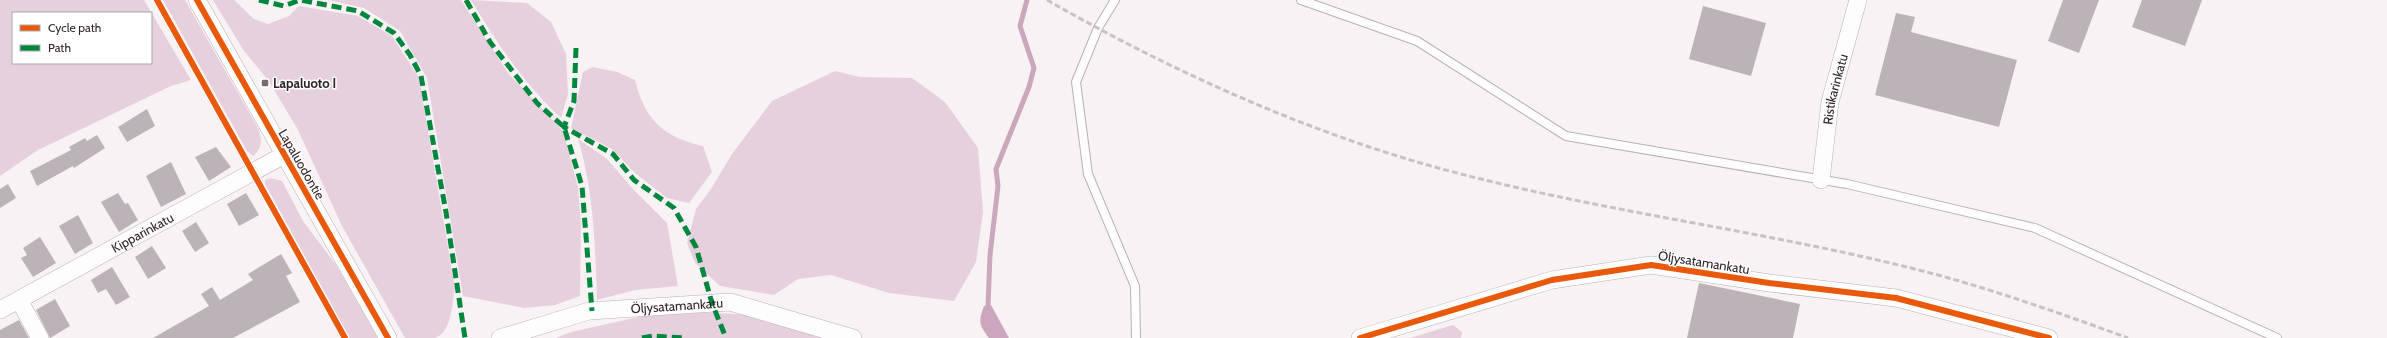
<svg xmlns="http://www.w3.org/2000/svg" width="2387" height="338" font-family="Cabin,sans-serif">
	<rect width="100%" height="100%" fill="#f8f2f5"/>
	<g fill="#e7d0dd" fill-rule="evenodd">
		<path d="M0 0H144L191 80 171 86 38 150 0 176ZM13 13H151V63H13Z"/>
		<path d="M163 0H185L258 128C262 139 263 148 253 156L247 151Z"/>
		<path d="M213 0H234L254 19 268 24 289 16 299 6 358 16 392 36 419 78 455 288C452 303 452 334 434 338 425 338 414 338 405 338L342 226 297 128 268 80 244 51Z"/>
		<polygon points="328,0 461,0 508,73 563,131 578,187 581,225 580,296 555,305 524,308 463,296 427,78 400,31 364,8"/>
		<path d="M471 0 527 3 551 22 566 54 568 94 561 118C525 85 496 42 471 0Z"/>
		<path d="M593 67 617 72 635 80C645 120 663 137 703 146L712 172 689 203 667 198 635 173 612 149 571 128 583 72Z"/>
		<polygon points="835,71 860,77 912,78 945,102 978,148 983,212 976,262 954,301 889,293 831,275 798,279 774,295 720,286 695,263 687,243 696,209 711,189 732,154 772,101"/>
		<path d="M578 139 606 158 634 190 667 223 678 286 635 290 597 300C595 245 594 192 578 139Z"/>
		<polygon points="271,178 282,181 303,221 336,265 378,338 350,338 265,184 265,180"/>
		<polygon points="670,310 751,315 824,338 556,338 571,332"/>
		<polygon points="1453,325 1462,332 1461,338 1410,338"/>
	</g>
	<path fill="#cba7bd" d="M991 305 1009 338H989C979 325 978 322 984 306Z"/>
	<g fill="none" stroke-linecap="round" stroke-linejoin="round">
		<polyline stroke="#cba7bd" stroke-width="5" points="988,306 990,255 998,186 996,169 1029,87 1034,68 1020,26 1027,0"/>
	</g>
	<g fill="#bbb3b7">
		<polygon points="2063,0 2099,0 2079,53 2048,41"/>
		<polygon points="2142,0 2202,0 2185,46 2132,27"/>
		<polygon points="1703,6 1766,23 1751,76 1689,59"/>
		<polygon points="1896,13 1915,17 1911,32 2017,60 1999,127 1875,95"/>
		<polygon points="147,109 155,126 127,142 118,127"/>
		<polygon points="97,135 105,148 74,168 73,166 37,186 30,171 71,150 69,147 85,138 87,141"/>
		<polygon points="216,147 231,167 209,181 195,157"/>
		<polygon points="171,162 186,194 161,207 146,176"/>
		<polygon points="8,184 16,198 0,208 0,189"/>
		<polygon points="118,193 125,204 128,203 138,220 119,232 101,202"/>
		<polygon points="246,193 259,215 239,226 227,204"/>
		<polygon points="78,215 93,243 75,254 59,226"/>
		<polygon points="196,222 209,243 195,252 182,231"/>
		<polygon points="40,237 56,263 33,277 21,258 27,255 23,248"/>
		<polygon points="152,246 166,268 148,279 135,257"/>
		<polygon points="281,254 292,273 286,276 300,302 233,338 153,338 209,306 201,294 212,287 220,300 253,280 248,274"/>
		<polygon points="112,267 130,297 116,305 106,289 98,293 91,280"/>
		<polygon points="1699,283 1800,304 1793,338 1687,338"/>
		<polygon points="55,299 70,326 50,338 36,310"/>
		<polygon points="19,320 29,338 0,338 0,330"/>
	</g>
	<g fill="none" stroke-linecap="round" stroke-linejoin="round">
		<g stroke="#b9b0b5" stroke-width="10">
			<g id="service">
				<polyline points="1115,0 1098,28 1076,82 1088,174 1135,286 1136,338"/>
				<polyline points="1301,0 1417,41 1566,136 1847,184 2035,228 2277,338"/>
			</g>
		</g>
		<g stroke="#b9b0b5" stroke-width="18">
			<g id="minor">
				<polyline points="197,0 388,338"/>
				<path id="s1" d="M1821 180 1830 102 1858 0"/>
				<polyline points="19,300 40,338"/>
				<path id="s2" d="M0 310 284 155"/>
				<path id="s3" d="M500 338 589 311 730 302 853 338"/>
				<polyline points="1360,338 1552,280 1651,265 1769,283 1896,298 2049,338"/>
			</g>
		</g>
		<use href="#service" stroke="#fefdfe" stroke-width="8"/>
		<use href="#minor" stroke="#fefdfe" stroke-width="17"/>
		<path stroke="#c5c3c5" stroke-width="3" stroke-dasharray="6 3" stroke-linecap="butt" d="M1047 0C1166 68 1293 126 1424 164 1593 212 1769 230 1938 275 2003 293 2065 315 2128 338"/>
		<g stroke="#00873e" stroke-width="5" stroke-dasharray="10 5" stroke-linecap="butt">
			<polyline points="259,0 284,6 300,0 358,11 394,33 410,55 421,76 446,212 465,338"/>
			<polyline points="466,0 490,42 537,103 564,127 582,186 592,311"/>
			<polyline points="576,48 574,101 564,127 613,154 634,180 674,208 696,247 712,303 726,338"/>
			<polyline points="642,338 653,336 684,338"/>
		</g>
		<g stroke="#fff" stroke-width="8">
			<g id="cycleway">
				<polyline points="157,0 345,338"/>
				<polyline points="197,0 388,338"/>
				<polyline points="1360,338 1552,280 1651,265 1769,283 1896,298 2049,338"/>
			</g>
		</g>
		<use href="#cycleway" stroke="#e8590c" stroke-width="6"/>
	</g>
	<rect fill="#756b71" stroke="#fff" stroke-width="1.5" x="261" y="79" width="8" height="8" rx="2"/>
	<g text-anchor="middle" stroke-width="3" stroke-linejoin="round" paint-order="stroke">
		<g font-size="13" font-weight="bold" fill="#2f232a" stroke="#fff" text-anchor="start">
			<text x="273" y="88">Lapaluoto I</text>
		</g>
		<g font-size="13" fill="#2f232a" stroke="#fff">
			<text dy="5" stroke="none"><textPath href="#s1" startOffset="92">Ristikarinkatu</textPath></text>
			<text transform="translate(302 164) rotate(60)" y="5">Lapaluodontie</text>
			<text dy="5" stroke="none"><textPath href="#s2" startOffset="162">Kipparinkatu</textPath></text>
			<text transform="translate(1704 262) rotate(9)" y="5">Öljysatamankatu</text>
			<text dy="5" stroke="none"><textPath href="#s3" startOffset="181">Öljysatamankatu</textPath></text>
		</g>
	</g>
	<rect x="12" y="12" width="140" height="52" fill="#ffffff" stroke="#aca7aa"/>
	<rect x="20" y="25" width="20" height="6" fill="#e8590c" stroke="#aca7aa"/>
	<text x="48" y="32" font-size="12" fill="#2f232a">Cycle path</text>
	<rect x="20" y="45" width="20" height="6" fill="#00873e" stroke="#aca7aa"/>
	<text x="48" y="52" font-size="12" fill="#2f232a">Path</text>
</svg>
